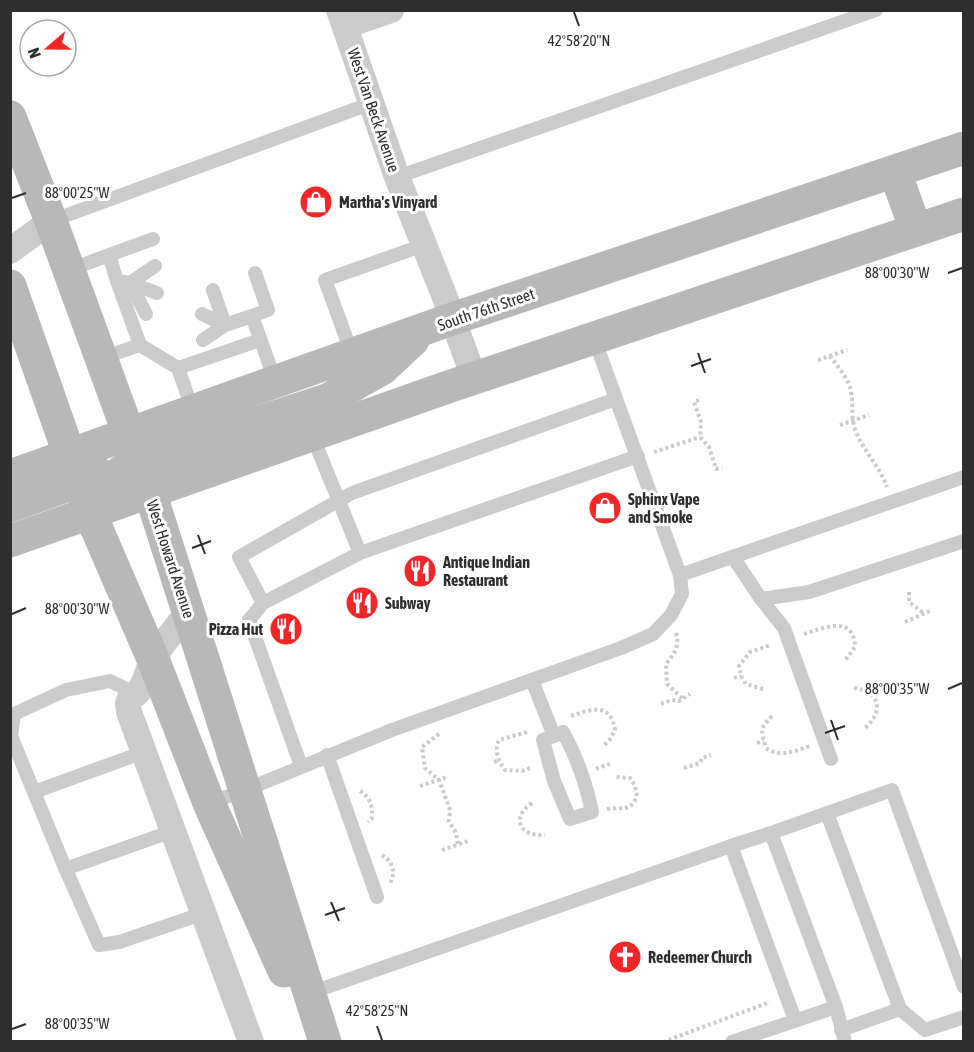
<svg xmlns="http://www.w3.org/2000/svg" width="974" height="1052" font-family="'Asap Condensed',sans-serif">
	<rect width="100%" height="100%" fill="#fff"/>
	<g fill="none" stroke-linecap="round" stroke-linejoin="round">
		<g stroke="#cbcbcb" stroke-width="4" stroke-dasharray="3 3" stroke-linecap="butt">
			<path d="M830 356C838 367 849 379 851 392 854 407 850 420 857 434 865 453 880 467 887 487"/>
			<polyline points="818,360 847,350"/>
			<polyline points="699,400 694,402 701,422 700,437 709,447 716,469 722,467"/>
			<polyline points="840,425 869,415"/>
			<polyline points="654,452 700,437"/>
			<polyline points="909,592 909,602 925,614"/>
			<polyline points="905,622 932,610"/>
			<path d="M676 633C680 647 674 654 666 664L667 684 683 699"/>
			<path d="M804 634C823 628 854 614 855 647L844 662"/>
			<polyline points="734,678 741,676"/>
			<path d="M854 688C881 692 884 712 864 729"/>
			<polyline points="763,689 746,684 741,676 739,666 750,652 771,645"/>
			<polyline points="661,704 672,700 679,701 690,694"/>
			<path d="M571 716C591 709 611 702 615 730L609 741 603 746"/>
			<path d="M772 716C759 729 761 731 766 748 780 758 795 751 810 746"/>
			<path d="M527 732 499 740C494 750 498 761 505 770L522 771 533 767"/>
			<polyline points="439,734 422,747 425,768 439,780 450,810 449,821 456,833 458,845"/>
			<polyline points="757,743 764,741"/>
			<polyline points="494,762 499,760"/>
			<polyline points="684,768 700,763 702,758 711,755"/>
			<polyline points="596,769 610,764"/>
			<polyline points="420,786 447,777"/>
			<path d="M360 791C370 797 373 806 372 818L368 822"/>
			<path d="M532 803C510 818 520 837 545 835"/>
			<path d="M607 809C621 806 630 814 637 796L635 786 630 778 614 777"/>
			<polyline points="442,850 468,841"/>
			<polyline points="382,855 390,861 394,873 390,884"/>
			<polyline points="663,1042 770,1002"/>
		</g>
		<g stroke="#cbcbcb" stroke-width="14">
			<polyline points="397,177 876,10"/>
			<polyline points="51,221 372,103"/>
			<polyline points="109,255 153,239"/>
			<polyline points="69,270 109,255 117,281 130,283 155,266"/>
			<polyline points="117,281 140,345"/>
			<polyline points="146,314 130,283 157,293"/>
			<polyline points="202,314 225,325 213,290"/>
			<polyline points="252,316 268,310 255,273"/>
			<polyline points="203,340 225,325 252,316 276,383"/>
			<polyline points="352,354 325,280 424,245"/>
			<polyline points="102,358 140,345 178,368 260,340"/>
			<polyline points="178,368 193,411"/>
			<polyline points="312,435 360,553"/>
			<polyline points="733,557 761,599 784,628 831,759"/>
			<polyline points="680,575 964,477"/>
			<polyline points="761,599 809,592 964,541"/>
			<polyline points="263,603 239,557 352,493 616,399"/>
			<path d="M532 680 554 736 543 740 554 781 570 819 592 812C586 783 577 757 563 732L554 736"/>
			<polyline points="137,694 110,681 66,690 14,714 11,736 63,863 99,945 119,942 204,913"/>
			<polyline points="327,755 377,897"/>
			<polyline points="301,766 249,620 263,603 360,553 638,456"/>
			<polyline points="34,792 144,752"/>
			<polyline points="209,803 245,790 392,730 621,648 653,634 671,615 682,594 680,575 594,338"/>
			<polyline points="827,813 900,1009"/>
			<polyline points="771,833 892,790 964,987"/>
			<polyline points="731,846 771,833 836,1007 845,1042"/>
			<polyline points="65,869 173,831"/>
			<polyline points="310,993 731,846 795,1020"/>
			<polyline points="841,1030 900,1009 925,1030 964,1017"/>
			<polyline points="732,1042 836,1007"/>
		</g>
		<g stroke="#cbcbcb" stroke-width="26">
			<polyline points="339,10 397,177 444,295 474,378"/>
			<polyline points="345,26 391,10"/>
			<polyline points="10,251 51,221"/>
			<path d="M188 612C177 627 163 642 154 658 145 672 147 689 130 698L128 704 129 712 251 1042"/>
		</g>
		<g stroke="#b8b8b8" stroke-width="33">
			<polyline points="10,117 51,221 150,492 325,1042"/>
			<polyline points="895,172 916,230"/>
			<polyline points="10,286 90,513 153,659 209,803 284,971"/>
			<polyline points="10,476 452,319 964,148"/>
			<polyline points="10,506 99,474"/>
			<polyline points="90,513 94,496 102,486 132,464 327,400 382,369 413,340"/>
			<polyline points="10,541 448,387 964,214"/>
		</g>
	</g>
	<path fill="none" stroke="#2e2e2e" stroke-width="2" d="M574 12 579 26M12 198 26 193M948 273 962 268M698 353 705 373M691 366 711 359M198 535 205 554M192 548 211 541M12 614 26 608M948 689 962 683M831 720 838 740M825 733 845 726M331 902 339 921M325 915 345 908M377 1026 382 1040M12 1029 26 1024"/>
	<defs>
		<g id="shop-disc" transform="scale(1.725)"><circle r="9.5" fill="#f02629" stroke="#fff"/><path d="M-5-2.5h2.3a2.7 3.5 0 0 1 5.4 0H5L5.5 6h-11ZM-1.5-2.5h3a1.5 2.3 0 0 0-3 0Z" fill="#fff"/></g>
		<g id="restaurant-disc" transform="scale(1.725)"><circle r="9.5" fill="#f02629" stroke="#fff"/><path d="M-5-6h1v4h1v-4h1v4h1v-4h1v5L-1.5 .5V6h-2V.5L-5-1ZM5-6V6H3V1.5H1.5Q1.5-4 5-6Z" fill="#fff"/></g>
		<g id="church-disc" transform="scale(1.725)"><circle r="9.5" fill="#f02629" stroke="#fff"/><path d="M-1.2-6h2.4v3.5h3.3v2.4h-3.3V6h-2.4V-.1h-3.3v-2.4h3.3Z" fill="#fff"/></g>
	</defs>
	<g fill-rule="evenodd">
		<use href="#shop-disc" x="316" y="202"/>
		<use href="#shop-disc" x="605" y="508"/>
		<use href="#restaurant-disc" x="420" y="571"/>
		<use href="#restaurant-disc" x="362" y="603"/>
		<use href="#restaurant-disc" x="286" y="629"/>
		<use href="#church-disc" x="625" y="957"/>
	</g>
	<g text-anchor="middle" stroke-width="6" stroke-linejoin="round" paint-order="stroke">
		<g font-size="16" fill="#2e2e2e" stroke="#fff">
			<text transform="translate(374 110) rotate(71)" y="6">West Van Beck Avenue</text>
			<text transform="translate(486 309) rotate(-19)" y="6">South 76th Street</text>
			<text transform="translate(171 559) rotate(72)" y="6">West Howard Avenue</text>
		</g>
		<g font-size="16" font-weight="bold" fill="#2e2e2e" stroke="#fff" text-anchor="start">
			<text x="339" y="208">Martha's Vinyard</text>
			<text x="628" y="505">Sphinx Vape<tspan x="628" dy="18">and Smoke</tspan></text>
			<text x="443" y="568">Antique Indian<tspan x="443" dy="18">Restaurant</tspan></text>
			<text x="385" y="609">Subway</text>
			<text x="263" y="635" text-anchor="end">Pizza Hut</text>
			<text x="648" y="963">Redeemer Church</text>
		</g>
	</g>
	<g font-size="15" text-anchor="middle" fill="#2e2e2e" stroke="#fff" stroke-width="6" stroke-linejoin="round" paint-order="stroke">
		<text x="579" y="46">42°58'20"N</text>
		<text x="77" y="198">88°00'25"W</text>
		<text x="897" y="278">88°00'30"W</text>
		<text x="77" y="614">88°00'30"W</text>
		<text x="897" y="694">88°00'35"W</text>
		<text x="377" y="1016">42°58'25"N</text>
		<text x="77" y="1029">88°00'35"W</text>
	</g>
	<rect width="974" height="1052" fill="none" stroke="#2e2e2e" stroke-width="24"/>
	<g transform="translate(48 48) rotate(250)"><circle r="28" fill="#ffffff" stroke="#ababab" stroke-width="1.5"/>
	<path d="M0-4.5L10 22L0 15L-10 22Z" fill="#f02629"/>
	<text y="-9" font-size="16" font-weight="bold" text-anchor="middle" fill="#2e2e2e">N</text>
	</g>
</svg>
